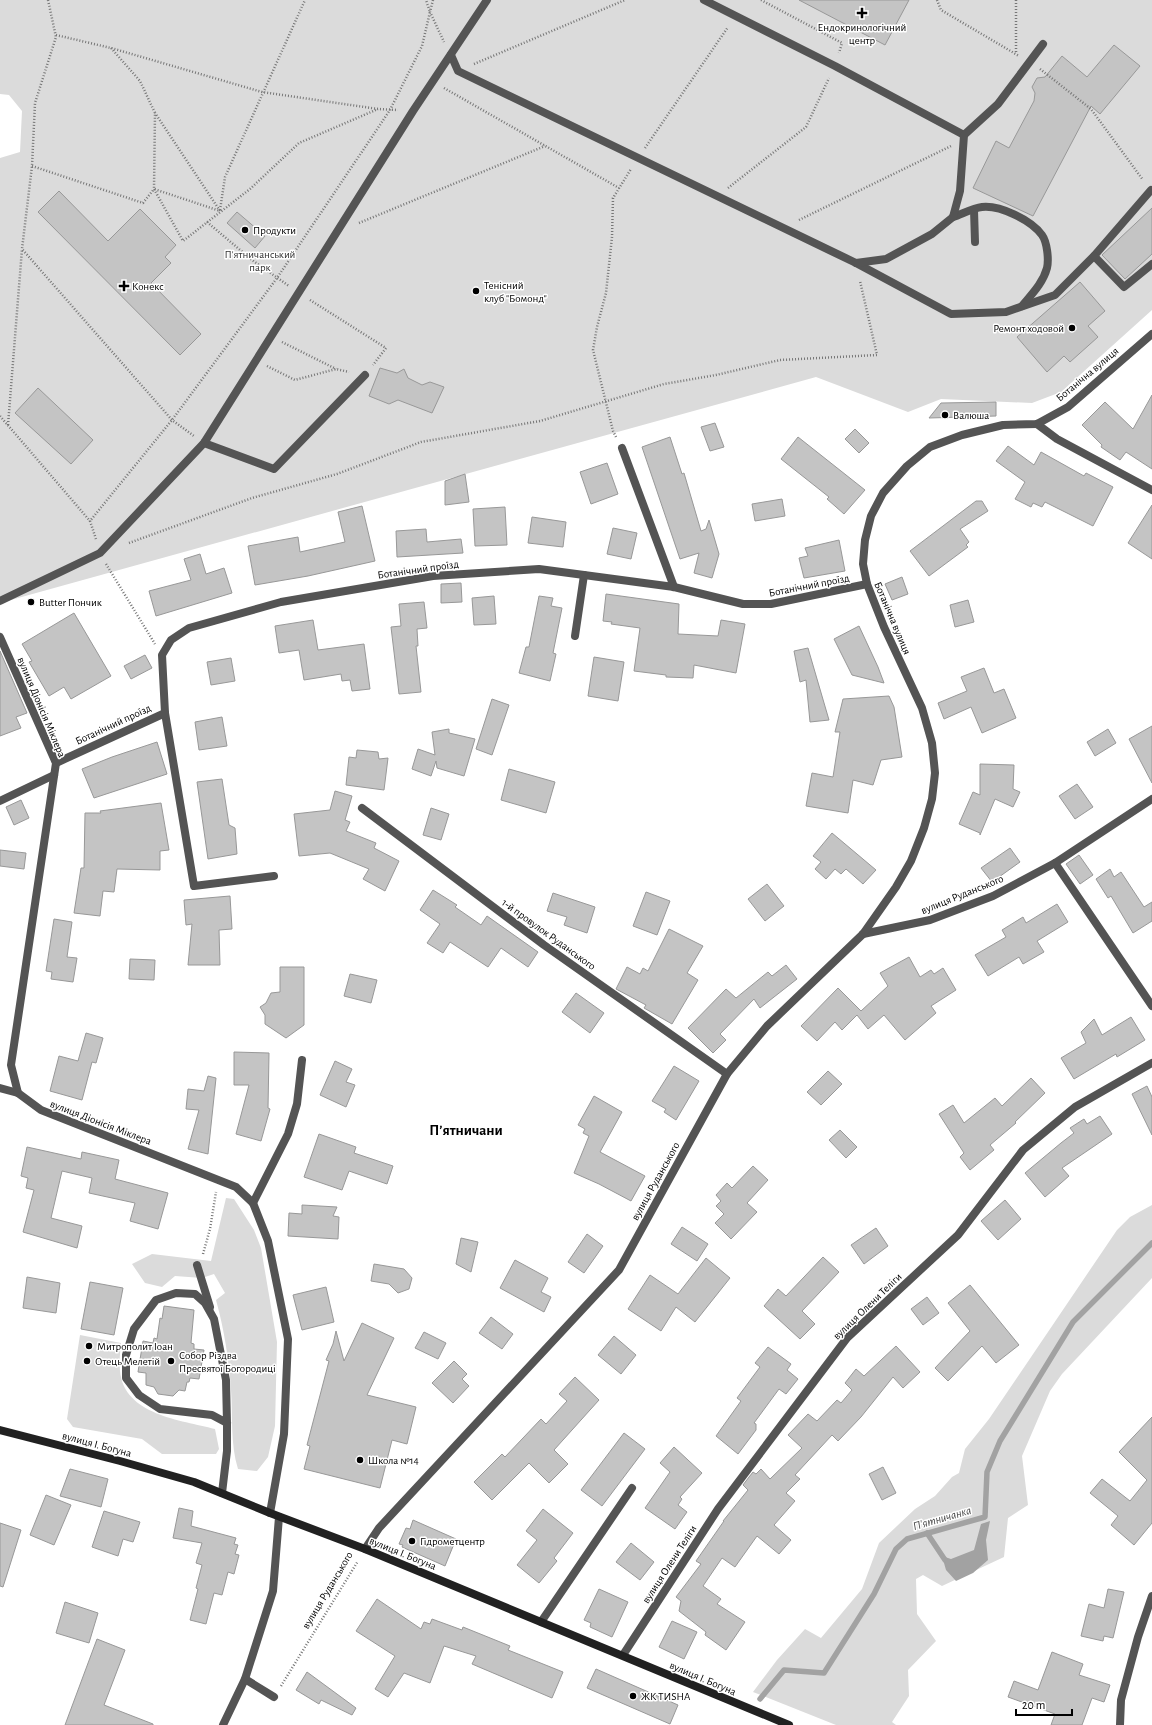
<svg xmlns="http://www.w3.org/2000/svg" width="1152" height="1725" font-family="'Alegreya Sans',sans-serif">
	<rect width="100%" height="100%" fill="#fff"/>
	<g fill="#dbdbdb">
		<polygon points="0,0 1152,0 1152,310 1061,392 1032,403 941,399 908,412 816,377 0,603 0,158 20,152 22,111 9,95 0,94"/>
		<path d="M226 1198 234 1199 254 1230 261 1248 277 1342 275 1426 268 1457 257 1471 238 1469C230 1444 233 1416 231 1390 229 1360 224 1329 216 1300L225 1293 214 1274 202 1278 175 1276 162 1287 145 1283 132 1264 152 1254 211 1261Z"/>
		<polygon points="1152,1205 1152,1278 1062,1374 1050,1391 1022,1456 1028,1505 1008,1518 1004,1557 942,1586 923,1575 916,1579 917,1614 936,1641 908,1670 909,1696 892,1722 896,1725 836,1725 753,1692 777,1660 805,1629 821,1638 862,1589 879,1543 915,1509 935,1496 952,1477 959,1473 965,1449 989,1419 1117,1230 1130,1217"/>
		<path d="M80 1335 121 1343C120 1353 119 1362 120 1371 124 1415 181 1420 215 1429L219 1449 216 1454H162L142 1439 73 1427 67 1419Z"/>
	</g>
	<polygon fill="#a2a2a2" points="990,1521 986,1540 988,1560 973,1573 956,1581 946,1570 942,1556 951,1559 974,1550 981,1524"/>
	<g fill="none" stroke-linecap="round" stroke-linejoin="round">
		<g stroke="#a2a2a2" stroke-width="5.5">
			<polyline points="927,1533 945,1560"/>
			<polyline points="760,1699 784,1670 824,1673 874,1594 896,1549 907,1539 985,1517 987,1472 1000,1441 1073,1322 1152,1243"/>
		</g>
	</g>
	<g fill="#c4c4c4" stroke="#989898">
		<polygon points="799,0 909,0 885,45"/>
		<polygon points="1114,45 1140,66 1100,114 1091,106 1033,216 973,188 996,141 1009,148 1034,101 1035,93 1032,87 1037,78 1045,77 1062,56 1087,77"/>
		<polygon points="59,191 108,241 140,209 176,245 165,257 171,263 151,283 201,334 180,355 38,212"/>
		<polygon points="1152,208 1152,254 1125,279 1102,255"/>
		<polygon points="237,212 265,236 255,248 227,223"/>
		<polygon points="1080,282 1105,311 1088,326 1098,337 1070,362 1064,356 1047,372 1017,337"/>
		<polygon points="380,368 397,373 404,369 408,378 422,385 430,382 444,387 432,413 398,400 389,404 369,396"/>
		<polygon points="38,388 93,440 71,464 15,413"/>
		<polygon points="1152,395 1152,469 1126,452 1120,460 1101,447 1102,445 1082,425 1105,402 1133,429"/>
		<polygon points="996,402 996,416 929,418 941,403"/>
		<polygon points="715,423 724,447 710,451 701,427"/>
		<polygon points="855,429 869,443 859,453 845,439"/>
		<polygon points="670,437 682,474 684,473 701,531 706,529 709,520 719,554 712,578 694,573 699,553 680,559 642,447"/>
		<polygon points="798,437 865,490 844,514 827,499 829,497 781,459"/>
		<polygon points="1008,446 1034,465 1041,452 1084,476 1086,473 1113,487 1093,526 1045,502 1042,507 1033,503 1031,507 1015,499 1025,482 996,461"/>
		<polygon points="607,463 618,494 591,504 580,472"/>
		<polygon points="465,474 469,502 445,505 445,481"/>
		<polygon points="782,499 785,516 755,521 752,504"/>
		<polygon points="976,501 982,501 988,511 960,529 969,542 966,545 968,547 929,576 910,551"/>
		<polygon points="1152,505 1152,559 1128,543"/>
		<polygon points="362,506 375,561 308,576 255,585 248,546 298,537 300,552 345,542 338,512"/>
		<polygon points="505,507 507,545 475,546 473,509"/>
		<polygon points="532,517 566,522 563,547 528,543"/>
		<polygon points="613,528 637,533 631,559 607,554"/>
		<polygon points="426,529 427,542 461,539 463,553 397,557 396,531"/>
		<polygon points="839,540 845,571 804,578 799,558 808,556 805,548"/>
		<polygon points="200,554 206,574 224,568 232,593 156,616 149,591 191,580 184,559"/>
		<polygon points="902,577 908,594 892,600 885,584"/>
		<polygon points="461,583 462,602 441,603 441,584"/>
		<polygon points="606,594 679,604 678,634 718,636 721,620 745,624 736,673 694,665 693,678 666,677 666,675 634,671 640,628 611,624 612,622 603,621"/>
		<polygon points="494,596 496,624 474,625 472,598"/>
		<polygon points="539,596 553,598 551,606 562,608 553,653 556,654 550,681 519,673 526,647 529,647"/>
		<polygon points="968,600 974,622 955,627 950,605"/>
		<polygon points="424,602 427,628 417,629 418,646 416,646 421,692 399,694 391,627 401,626 399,604"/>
		<polygon points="74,613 111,676 71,699 64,687 49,696 29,662 32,661 22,644"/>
		<polygon points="313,620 318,650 364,644 370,689 352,691 350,680 342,681 341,674 304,680 299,650 279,653 275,626"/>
		<polygon points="859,626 878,667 884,683 852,675 834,639"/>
		<polygon points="808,648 810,655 829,720 810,722 806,680 800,682 794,651"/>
		<polygon points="0,651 27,713 16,717 21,728 0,736"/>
		<polygon points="145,655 152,668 131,679 124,666"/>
		<polygon points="594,657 624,662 618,701 588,696"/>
		<polygon points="231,658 235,681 211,685 207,662"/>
		<polygon points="984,668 994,693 1004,689 1016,718 982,733 971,707 944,719 938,703 967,691 961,677"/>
		<polygon points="889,696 894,707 902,757 881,760 873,785 853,780 848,813 806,806 812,773 833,777 840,732 835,732 843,699"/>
		<polygon points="492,699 509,705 492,755 476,749"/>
		<polygon points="222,717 227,746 199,750 195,722"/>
		<polygon points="1152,726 1152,783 1129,739"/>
		<polygon points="449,729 449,733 475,739 464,776 437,768 436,761 431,776 412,769 418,749 435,755 432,732"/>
		<polygon points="1108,729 1116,743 1095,756 1087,742"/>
		<polygon points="157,742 167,774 94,798 82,769 112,757"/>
		<polygon points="357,750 378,752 379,759 388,758 384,790 346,785 349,757 356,758"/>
		<polygon points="980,764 1014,765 1013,789 1020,792 1013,807 995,799 980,835 980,833 959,824 973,792 980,795"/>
		<polygon points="509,769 555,782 546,813 501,800"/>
		<polygon points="222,779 229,825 235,828 237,854 208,859 197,782"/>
		<polygon points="1077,784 1093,807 1075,819 1059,796"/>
		<polygon points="335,791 352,796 345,820 350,822 346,831 376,843 374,848 399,861 385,891 363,879 369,869 330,853 299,856 294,814 330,810"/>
		<polygon points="21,800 29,818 14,825 6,807"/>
		<polygon points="161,803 169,850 160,851 160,870 117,869 114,892 103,891 100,916 74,913 81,868 84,868 85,813 101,813 100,811"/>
		<polygon points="431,808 449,814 441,840 423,835"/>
		<polygon points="832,833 876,870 863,884 846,869 841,874 835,869 826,879 815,869 821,862 813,856"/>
		<polygon points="1010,848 1020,862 992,882 981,868"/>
		<polygon points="0,850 26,853 24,869 0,866"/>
		<polygon points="1079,855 1093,875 1080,884 1066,864"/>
		<polygon points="1110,869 1114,877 1121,872 1144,907 1152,902 1152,921 1133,933 1111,896 1108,898 1096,879"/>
		<polygon points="767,884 784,906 765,921 748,899"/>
		<polygon points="433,890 457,905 455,907 481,925 487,916 538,952 528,967 501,948 488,967 450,942 443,953 427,943 440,924 420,910"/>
		<polygon points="646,892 670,901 657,935 633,926"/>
		<polygon points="553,893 595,907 587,933 564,925 567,917 547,911"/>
		<polygon points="230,896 232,929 219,930 220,965 188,965 192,924 186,925 184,900"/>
		<polygon points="1057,904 1068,922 1037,941 1044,952 1023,964 1019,957 988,976 975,955 1006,937 1002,930 1023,917 1026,923"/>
		<polygon points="54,919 72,922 67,957 77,958 73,982 51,979 52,972 46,971"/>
		<polygon points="669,929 703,946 687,973 698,980 672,1024 644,1008 646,1005 616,989 627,967 640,974 643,968 648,971"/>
		<polygon points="909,957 920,977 931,970 934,974 943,968 956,990 931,1006 936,1013 905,1040 884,1015 868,1029 857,1015 842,1030 835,1022 817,1041 801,1026 838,988 861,1011 888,986 880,973"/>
		<polygon points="130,959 155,960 154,980 129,979"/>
		<polygon points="786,965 797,979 760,1008 754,999 720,1034 726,1040 713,1053 688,1028 726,989 736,998 768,972 772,976"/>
		<polygon points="280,967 304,967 304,1025 286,1038 265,1024 265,1015 260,1007 266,1003 271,993 280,992"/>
		<polygon points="350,974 377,980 371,1003 344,996"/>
		<polygon points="576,993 604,1013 590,1033 562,1012"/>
		<polygon points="1131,1017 1145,1040 1117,1057 1116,1054 1074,1079 1061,1058 1086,1043 1081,1032 1094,1019 1102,1035"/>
		<polygon points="86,1033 103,1038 96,1063 92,1062 82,1100 50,1091 59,1056 78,1061"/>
		<polygon points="234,1052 269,1053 268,1108 270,1109 261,1141 236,1134 249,1085 234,1085"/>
		<polygon points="335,1061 352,1069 346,1082 355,1085 346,1107 320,1095"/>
		<polygon points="674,1066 699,1081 676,1120 664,1112 666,1109 652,1101"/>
		<polygon points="828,1071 842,1084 821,1105 807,1092"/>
		<polygon points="208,1076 216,1078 208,1154 188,1149 199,1110 186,1109 188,1089 204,1091"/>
		<polygon points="1031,1078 1045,1093 1015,1122 1016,1123 990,1145 994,1150 970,1170 960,1157 964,1153 939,1114 953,1105 964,1123 995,1098 1002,1106"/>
		<polygon points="1147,1086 1152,1097 1152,1135 1132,1094"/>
		<polygon points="594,1096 622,1112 600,1152 645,1176 631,1201 599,1184 574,1173 589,1136 583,1133 585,1129 578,1125"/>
		<polygon points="1100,1116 1112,1134 1062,1168 1069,1176 1045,1197 1025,1173 1061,1143 1074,1133 1070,1128 1084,1119 1087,1124"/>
		<polygon points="840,1130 857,1147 846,1158 829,1140"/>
		<polygon points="319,1134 356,1147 354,1153 393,1166 387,1184 349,1171 342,1190 304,1177"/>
		<polygon points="27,1147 81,1159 82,1152 119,1160 115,1179 168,1193 158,1229 130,1221 135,1203 89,1193 92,1178 62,1171 51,1218 82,1226 77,1248 23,1232 34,1190 26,1188 28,1178 21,1176"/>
		<polygon points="753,1166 768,1180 747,1203 757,1212 731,1239 715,1223 724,1214 716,1206 721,1201 716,1195 727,1183 732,1188"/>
		<polygon points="1005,1200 1021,1219 998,1240 981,1221"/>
		<polygon points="302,1205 337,1207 333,1216 339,1217 338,1239 288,1236 289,1213 302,1214"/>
		<polygon points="682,1227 708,1244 697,1261 671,1244"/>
		<polygon points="876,1228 888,1246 864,1264 851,1245"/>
		<polygon points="587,1234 603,1246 584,1273 568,1262"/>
		<polygon points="461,1238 478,1242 471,1272 456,1264"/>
		<polygon points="823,1257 839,1272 802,1311 815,1324 800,1339 764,1306 778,1289 786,1296"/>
		<polygon points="706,1258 730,1278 695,1322 676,1307 661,1331 628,1309 650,1275 678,1294"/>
		<polygon points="515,1260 548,1278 541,1292 551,1297 544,1312 500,1288"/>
		<polygon points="374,1264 404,1269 412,1278 409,1289 398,1293 389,1284 371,1281"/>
		<polygon points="27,1277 60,1283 56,1313 23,1308"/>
		<polygon points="90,1282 123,1288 114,1335 81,1329"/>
		<polygon points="970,1285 1019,1345 996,1363 982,1346 948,1381 935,1368 970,1331 948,1303"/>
		<polygon points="326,1287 334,1322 302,1330 293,1295"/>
		<polygon points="927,1297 939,1313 923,1325 911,1309"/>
		<polygon points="164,1306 194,1310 191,1343 194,1344 194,1349 204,1350 199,1379 190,1378 189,1382 187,1382 185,1391 179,1390 173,1396 158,1394 154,1387 146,1385 146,1373 138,1372 143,1341 153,1343 154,1338 157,1339 160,1318 162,1319"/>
		<polygon points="491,1317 513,1334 502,1349 479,1333"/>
		<polygon points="362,1323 394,1338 367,1395 416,1407 407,1444 392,1440 380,1488 304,1469 310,1446 307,1445 329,1361 326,1360 333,1344 336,1331 344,1361"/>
		<polygon points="424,1332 446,1343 438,1359 415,1348"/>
		<polygon points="614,1336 636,1355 621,1374 598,1355"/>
		<polygon points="896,1346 920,1372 903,1388 893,1377 861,1417 838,1441 832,1435 795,1475 800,1479 786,1493 795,1501 774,1525 791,1540 779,1554 757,1536 735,1567 722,1558 703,1586 721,1599 717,1604 745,1622 726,1650 705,1635 706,1632 679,1611 681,1601 676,1597 701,1564 696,1561 724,1521 723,1521 748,1490 743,1485 749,1477 753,1472 756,1474 761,1469 770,1479 802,1448 788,1435 808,1414 817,1421 837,1400 841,1403 852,1390 845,1383 856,1369 864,1376"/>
		<polygon points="768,1347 791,1364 787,1370 798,1379 786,1394 779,1389 754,1423 756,1424 756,1430 738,1454 716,1436 741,1401 737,1398 760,1367 755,1363"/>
		<polygon points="454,1361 467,1374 462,1379 469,1386 453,1403 432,1383"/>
		<polygon points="575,1377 599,1400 554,1450 568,1464 549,1483 529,1463 492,1500 474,1482 502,1454 505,1457 541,1419 546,1424 567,1401 559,1394"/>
		<polygon points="1152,1417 1152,1523 1134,1545 1111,1525 1118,1516 1090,1493 1102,1479 1130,1501 1147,1480 1119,1452"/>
		<polygon points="624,1433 645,1449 602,1506 581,1490"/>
		<polygon points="674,1447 702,1473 680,1497 682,1499 678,1505 687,1512 675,1529 645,1508 670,1472 660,1463"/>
		<polygon points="883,1467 896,1493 882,1500 869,1474"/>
		<polygon points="70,1469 108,1479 101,1507 60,1496"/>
		<polygon points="46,1495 71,1505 54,1545 30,1535"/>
		<polygon points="179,1508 193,1511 191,1526 236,1538 234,1544 238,1545 235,1554 239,1555 234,1574 228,1572 222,1595 214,1593 206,1624 190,1620 198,1589 196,1588 202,1565 196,1563 202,1543 173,1538"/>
		<polygon points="543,1509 573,1533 554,1558 557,1561 539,1583 517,1565 537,1540 526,1531"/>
		<polygon points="104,1511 140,1522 133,1542 123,1539 118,1556 92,1547"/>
		<polygon points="413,1520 456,1539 445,1566 402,1547 403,1545 399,1544 406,1528 410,1529"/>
		<polygon points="0,1523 21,1530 3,1587 0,1586"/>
		<polygon points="631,1543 654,1562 640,1580 616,1562"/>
		<polygon points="599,1589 628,1602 612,1637 590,1627 591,1623 584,1620"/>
		<polygon points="1108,1589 1124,1592 1113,1638 1104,1636 1103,1641 1081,1636 1089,1604 1104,1608"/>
		<polygon points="377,1599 421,1629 424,1622 430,1624 432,1619 462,1630 463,1627 510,1646 508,1650 563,1672 552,1698 472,1664 476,1656 444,1646 430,1683 404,1673 388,1697 375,1689 395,1656 356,1631"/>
		<polygon points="65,1602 98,1613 89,1643 56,1633"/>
		<polygon points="672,1621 697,1632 684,1659 659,1647"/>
		<polygon points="97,1639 125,1650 104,1705 153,1724 153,1725 65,1725"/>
		<polygon points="1052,1652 1083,1664 1079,1675 1110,1685 1104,1702 1092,1698 1082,1725 1051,1725 1055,1714 1008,1697 1014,1681 1038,1690"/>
		<polygon points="596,1669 678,1705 670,1724 587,1688"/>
		<polygon points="307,1672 356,1708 352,1715 321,1700 319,1704 296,1690"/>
	</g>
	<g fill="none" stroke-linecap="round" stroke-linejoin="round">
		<g stroke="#767676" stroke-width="2.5" stroke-dasharray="1 2" stroke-linecap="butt">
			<polyline points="48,0 56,37 35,103 32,166 22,249 172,420 194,436"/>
			<polyline points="433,0 430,12 444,42"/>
			<polyline points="761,0 842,43 839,53"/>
			<polyline points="937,0 941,10 1019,56"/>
			<polyline points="1016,0 1016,54"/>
			<polyline points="56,35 111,48 262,92 378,109 398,110"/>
			<polyline points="111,48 140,81 155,113 154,189 220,211 155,113"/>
			<polyline points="474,64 625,0"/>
			<polyline points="1040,69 1091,109 1143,180"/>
			<polyline points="444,88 619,188"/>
			<polyline points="645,148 728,27"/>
			<polyline points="32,166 143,203 154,189 183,241 250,189 299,143 378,109"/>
			<polyline points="728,188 806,127 829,78"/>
			<polyline points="220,210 225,177 305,0"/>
			<polyline points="799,220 951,146"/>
			<polyline points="207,222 252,260 289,286"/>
			<polyline points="359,223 545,146"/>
			<polyline points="310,300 386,348 373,365"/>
			<polyline points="282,342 336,369"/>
			<polyline points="267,366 295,380 336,369 349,372"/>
			<polyline points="0,416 90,521"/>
			<polyline points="8,425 22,249"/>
			<polyline points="616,437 613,431 593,350 597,327 606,293 612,237 613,198 631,169"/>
			<polyline points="96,539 90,521 172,420 277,278 390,110 422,46 430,12 426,0"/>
			<polyline points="129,543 252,498 337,474 421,442 540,421 664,384 716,375 780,360 877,355 860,281"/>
			<polyline points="106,564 155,644"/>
			<polyline points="203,1254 210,1229 216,1192"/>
			<polyline points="281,1686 358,1561"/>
		</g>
		<g stroke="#545454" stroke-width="8">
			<polyline points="704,0 835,66 964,135"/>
			<polyline points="451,55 458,71 856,263 951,314 1006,312 1055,295 1094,256 1151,190"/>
			<polyline points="974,210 975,242"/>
			<path d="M953 217C962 214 973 208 982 207 1000 205 1031 220 1042 235 1047 242 1049 259 1047 268 1043 283 1032 294 1022 306"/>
			<polyline points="1094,256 1124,287 1152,264"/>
			<polyline points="856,263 886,259 932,234 953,217 960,191 964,135 998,104 1043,44"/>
			<polyline points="204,443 274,469 365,375"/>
			<polyline points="622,448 674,587"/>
			<polyline points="0,601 100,553 204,443 413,111 487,0"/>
			<polyline points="575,636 584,575"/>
			<polyline points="165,713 194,886 274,876"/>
			<polyline points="0,801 54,775"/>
			<polyline points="1055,863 1152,1006"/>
			<polyline points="0,1088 18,1093"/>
			<polyline points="253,1203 288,1134 297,1104 302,1060"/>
			<polyline points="197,1265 210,1307"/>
			<polyline points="222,1493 227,1451 227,1423 226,1380 214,1319 205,1303 195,1294 176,1293 156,1300 134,1329 126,1355 126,1378 139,1395 160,1409 212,1415 227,1423"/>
			<polyline points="541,1622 632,1488"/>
			<polyline points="245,1679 274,1697"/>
			<polyline points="223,1725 245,1679 273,1591 279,1517"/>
		</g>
		<g stroke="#545454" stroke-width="8">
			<polyline points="1037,424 1057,439 1152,490"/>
			<polyline points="0,637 56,763 11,1065 18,1093 41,1110 236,1187 253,1203 268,1241 288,1339 284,1434 270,1513"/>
			<polyline points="56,763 165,713 162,655 171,640 189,628 281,602 433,576 539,569 674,587 743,604 771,604 867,584"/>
			<polyline points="362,808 544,945 727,1074"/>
			<polyline points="863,934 930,920 993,896 1055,863 1152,799"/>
			<polyline points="365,1549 379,1528 619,1270 727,1074 767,1026 863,934 896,887 911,861 924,828 932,799 935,773 932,743 922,708 884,627 867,584 863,564 865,540 871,516 883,493 907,466 930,447 962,435 1003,425 1037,424 1068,407 1152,334"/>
			<polyline points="623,1655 718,1509 847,1338 958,1235 1023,1150 1075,1107 1152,1063"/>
			<polyline points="1120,1725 1121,1700 1138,1637 1152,1596"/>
		</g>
		<polyline stroke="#212121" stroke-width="8" points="0,1430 120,1461 194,1482 270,1513 365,1549 789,1725"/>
	</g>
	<g fill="#000" stroke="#fff" stroke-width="1.5">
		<path d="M860 7h4v4h4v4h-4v4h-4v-4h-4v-4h4z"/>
		<circle cx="245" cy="230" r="4"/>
		<path d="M122 280h4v4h4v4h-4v4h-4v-4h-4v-4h4z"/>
		<circle cx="476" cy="291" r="4"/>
		<circle cx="1072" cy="328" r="4"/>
		<circle cx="945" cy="415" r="4"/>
		<circle cx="31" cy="602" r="4"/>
		<circle cx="89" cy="1346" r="4"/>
		<circle cx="87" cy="1361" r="4"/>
		<circle cx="171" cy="1361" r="4"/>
		<circle cx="360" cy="1460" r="4"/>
		<circle cx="412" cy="1541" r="4"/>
		<circle cx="633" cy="1696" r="4"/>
	</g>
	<g text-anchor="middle" stroke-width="3" stroke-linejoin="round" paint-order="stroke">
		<g font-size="11" fill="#000" stroke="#fff" text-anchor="start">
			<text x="862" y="31" text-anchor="middle">Ендокринологічний<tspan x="862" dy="13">центр</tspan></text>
			<text x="253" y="234">Продукти</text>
			<text x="484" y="289">Тенісний<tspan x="484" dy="13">клуб "Бомонд"</tspan></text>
			<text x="132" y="290">Конекс</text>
			<text x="1064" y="332" text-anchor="end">Ремонт ходовой</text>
			<text x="953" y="419">Валюша</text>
			<text x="39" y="606">Butter Пончик</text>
			<text x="97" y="1350">Митрополит Іоан</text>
			<text x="179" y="1359">Собор Різдва<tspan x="179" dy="13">Пресвятої Богородиці</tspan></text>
			<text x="95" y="1365">Отець Мелетій</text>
			<text x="368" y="1464">Школа №14</text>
			<text x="420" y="1545">Гідрометцентр</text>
			<text x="641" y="1700">ЖК ТИSHA</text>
		</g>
		<g font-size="11" fill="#323232" stroke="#fff">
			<text x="260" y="258">П'ятничанський<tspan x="260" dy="13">парк</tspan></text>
		</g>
		<g font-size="11" fill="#000" stroke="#fff">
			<text transform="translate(1087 374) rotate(-40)" y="4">Ботанічна вулиця</text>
			<text transform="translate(418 569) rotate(-8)" y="4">Ботанічний проїзд</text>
			<text transform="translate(809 585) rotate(-11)" y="4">Ботанічний проїзд</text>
			<text transform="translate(893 618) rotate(67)" y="4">Ботанічна вулиця</text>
			<text transform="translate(42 707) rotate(67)" y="4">вулиця Діонісія Міклера</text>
			<text transform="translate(113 724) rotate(-25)" y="4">Ботанічний проїзд</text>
			<text transform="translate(962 894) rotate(-22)" y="4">вулиця Руданського</text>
			<text transform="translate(549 934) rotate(36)" y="4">1-й провулок Руданського</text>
			<text transform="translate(101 1122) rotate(21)" y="4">вулиця Діонісія Міклера</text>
			<text transform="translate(655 1181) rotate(-61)" y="4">вулиця Руданського</text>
			<text transform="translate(867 1306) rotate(-44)" y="4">вулиця Олени Теліги</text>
			<text transform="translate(97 1444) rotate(15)" y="4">вулиця І. Богуна</text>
			<text transform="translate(403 1553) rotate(22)" y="4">вулиця І. Богуна</text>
			<text transform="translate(669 1564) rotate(-57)" y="4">вулиця Олени Теліги</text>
			<text transform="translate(327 1590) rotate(-59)" y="4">вулиця Руданського</text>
			<text transform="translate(703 1678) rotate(23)" y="4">вулиця І. Богуна</text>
		</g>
		<g font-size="12" font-style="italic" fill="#434343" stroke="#fff">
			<text transform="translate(942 1518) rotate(-16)" y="4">П'ятничанка</text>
		</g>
		<g font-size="15" font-weight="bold" fill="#000" stroke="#fff">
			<text x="466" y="1135">П’ятничани</text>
		</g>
	</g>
	<path d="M1016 1709v6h56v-6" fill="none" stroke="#000000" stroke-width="2"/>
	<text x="1022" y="1709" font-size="12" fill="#000000" stroke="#ffffff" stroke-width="3" paint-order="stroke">20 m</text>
</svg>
